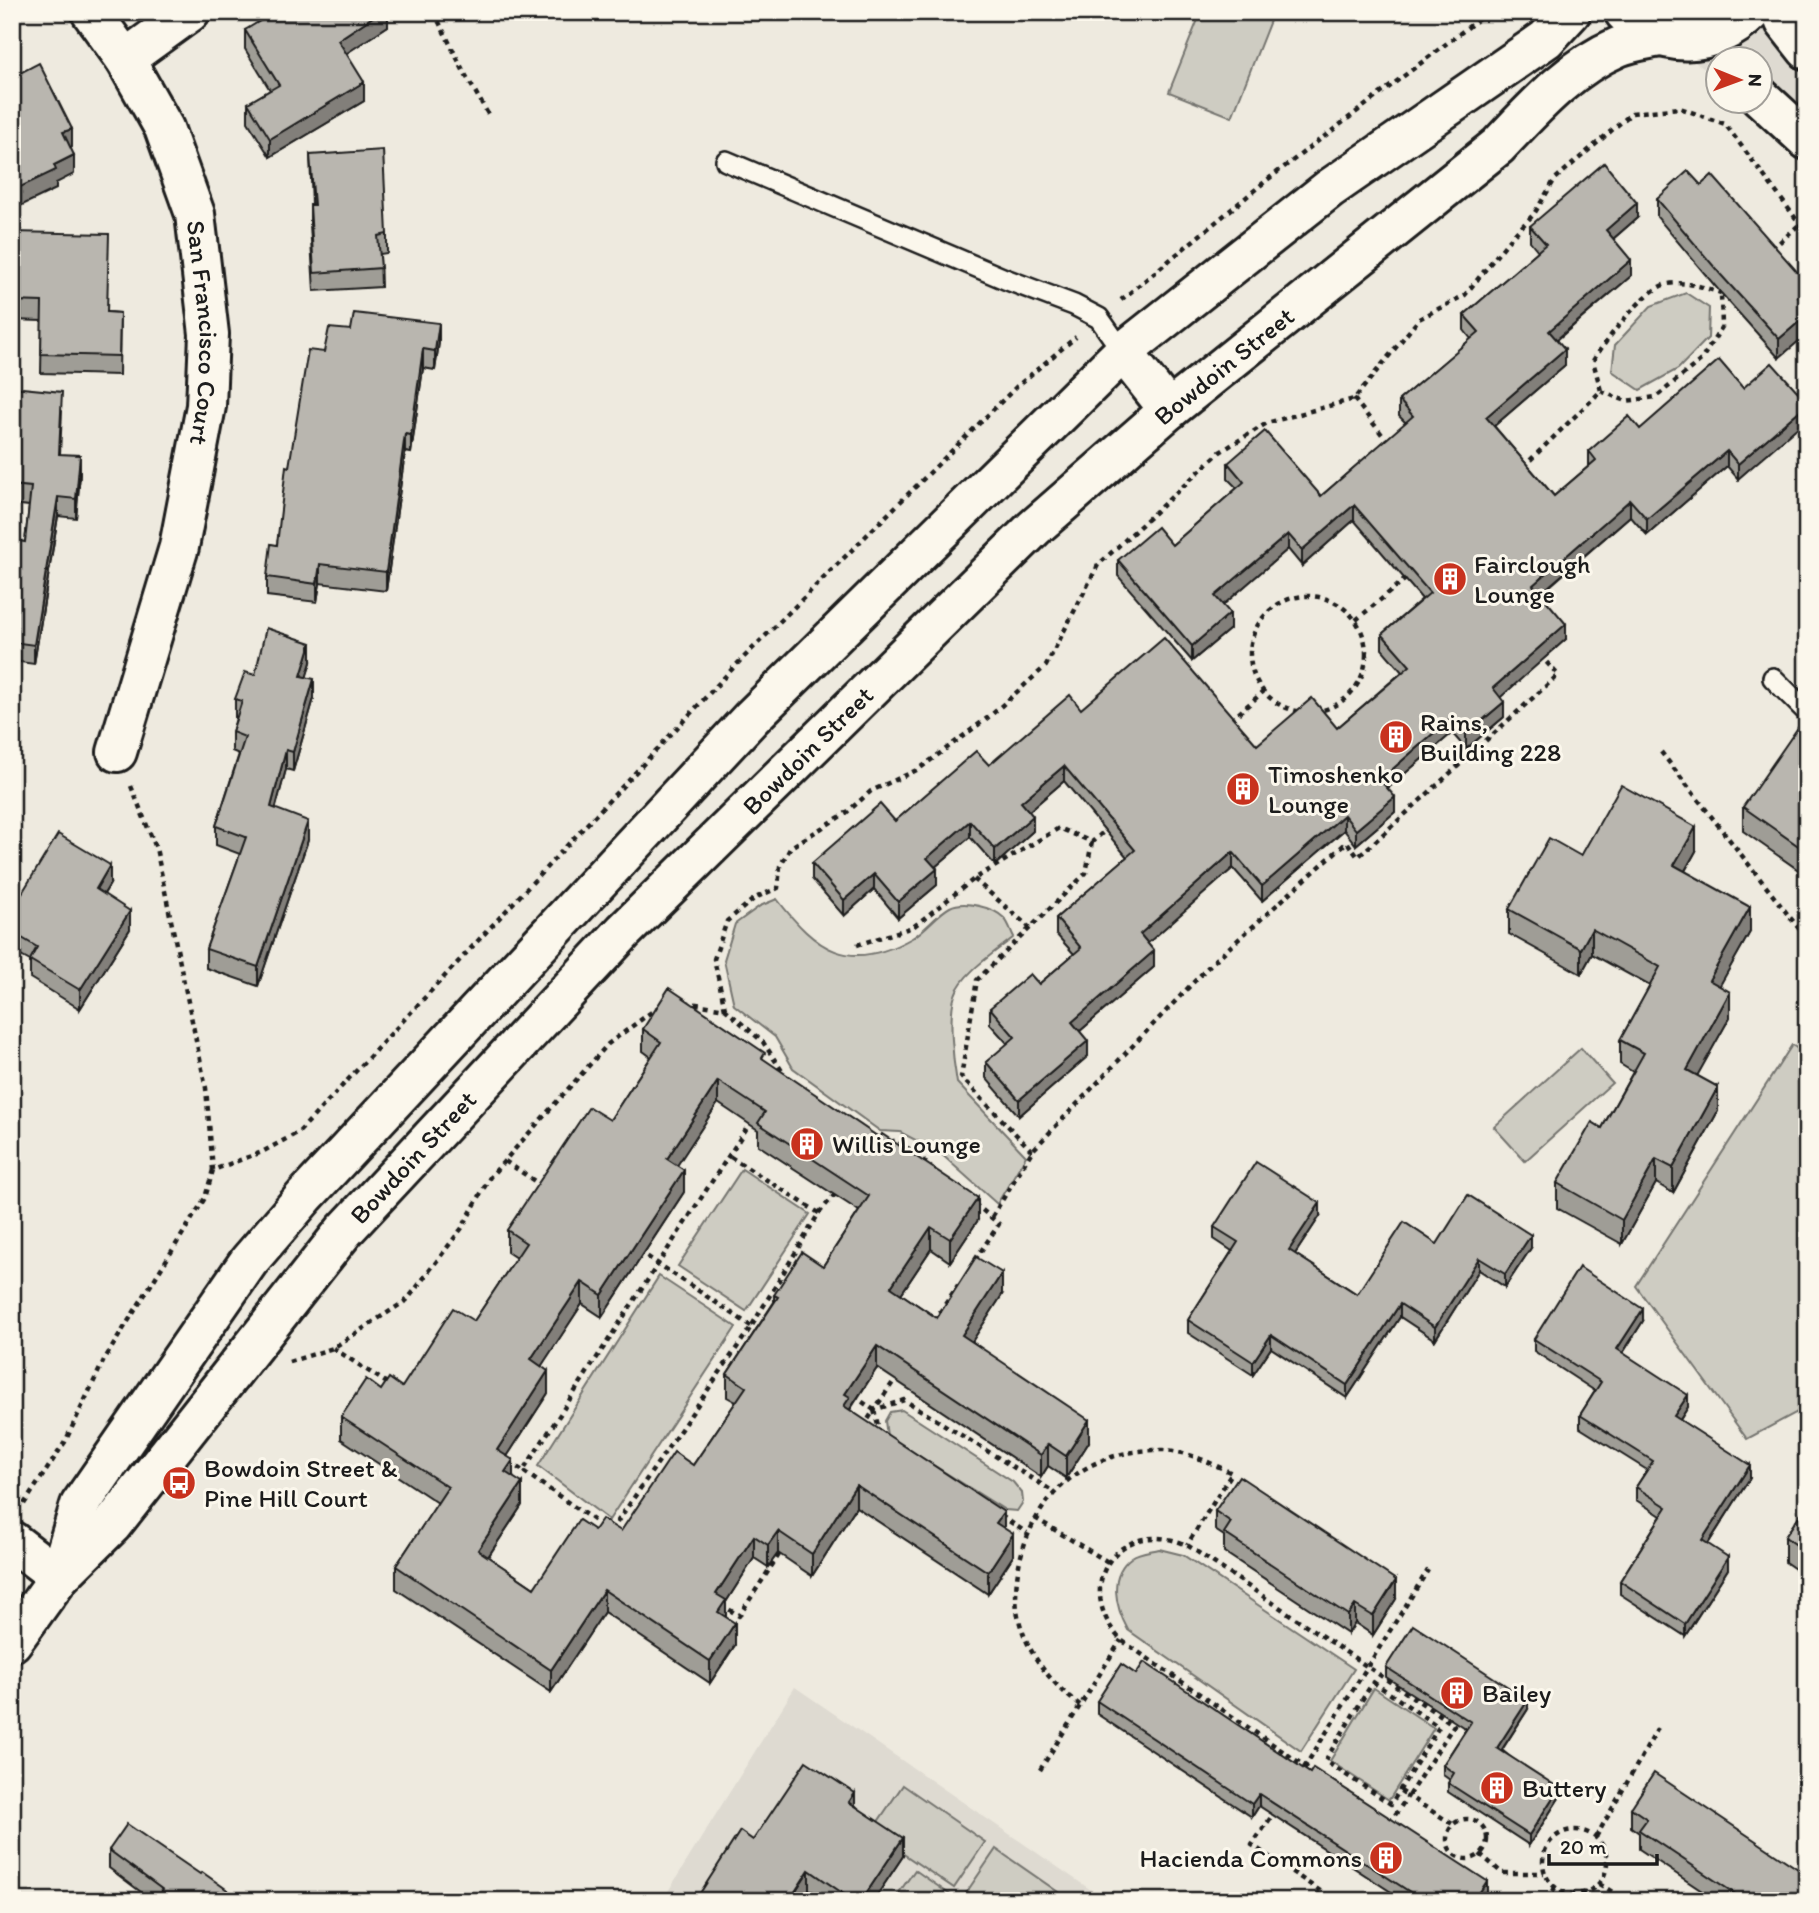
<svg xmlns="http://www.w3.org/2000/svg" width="1819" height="1913" font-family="Itim,sans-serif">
	<rect width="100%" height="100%" fill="#eeeadf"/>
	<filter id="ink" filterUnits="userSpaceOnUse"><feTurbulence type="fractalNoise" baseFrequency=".0143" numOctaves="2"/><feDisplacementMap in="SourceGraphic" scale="14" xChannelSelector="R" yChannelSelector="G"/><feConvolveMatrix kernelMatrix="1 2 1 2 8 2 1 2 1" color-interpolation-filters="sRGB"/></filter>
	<g filter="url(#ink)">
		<g fill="#dedad1">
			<polygon points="1646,12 1807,12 1807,141 1759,102 1759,60 1717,60 1717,78 1660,37"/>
			<polygon points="795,1687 1107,1901 662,1901"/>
		</g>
		<g fill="#ceccc2" stroke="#75746f" stroke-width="2">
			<polygon points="1201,12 1273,13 1232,117 1169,92"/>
			<polygon points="1686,293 1709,308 1708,338 1678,369 1640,390 1612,371 1615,345 1651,306"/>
			<path d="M777 899C816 950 849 974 912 938 926 930 937 914 950 907 964 900 993 907 1004 918 1009 923 1011 932 1014 937 997 951 962 973 955 995 948 1015 953 1061 957 1083L1026 1156 997 1204 939 1152 900 1132 880 1131 793 1068 775 1037 734 1005 724 960 735 924 760 906Z"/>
			<polygon points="1792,1045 1807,1055 1807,1407 1747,1439 1636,1286"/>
			<polygon points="1581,1048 1612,1083 1525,1161 1494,1127"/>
			<polygon points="742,1169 810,1214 746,1311 678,1266"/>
			<polygon points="659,1276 736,1327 609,1520 538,1466"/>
			<polygon points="902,1410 1013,1482 1022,1493 1023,1502 1017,1511 1005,1510 887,1436 885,1421 890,1412"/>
			<path d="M1159 1549 1183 1555 1354 1669 1301 1751 1128 1630C1116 1608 1107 1575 1132 1557 1138 1552 1151 1551 1159 1549Z"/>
			<polygon points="1374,1688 1434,1728 1389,1800 1330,1761"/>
			<polygon points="903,1785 985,1842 954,1888 871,1832"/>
			<polygon points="996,1849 1071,1901 971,1901 964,1896"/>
			<polygon points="915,1870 959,1901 893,1901"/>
		</g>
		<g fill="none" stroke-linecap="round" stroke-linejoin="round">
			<g stroke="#1c1c1c" stroke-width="24">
				<g id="service">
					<polyline points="726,161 1005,279 1074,305 1099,318 1123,352"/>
					<polyline points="1773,678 1807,712"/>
				</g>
			</g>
			<g stroke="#1c1c1c" stroke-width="44">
				<g id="minor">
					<path id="s1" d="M91 12 125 59 164 128 195 214 209 334 206 406 179 547 117 752"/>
					<polyline points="125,59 190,12"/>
					<polyline points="12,1541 59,1577"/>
				</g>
			</g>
			<g stroke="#1c1c1c" stroke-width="44">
				<g id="tertiary">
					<path d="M1624 12C1659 52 1715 48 1751 12"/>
					<polyline points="1781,12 1785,22 1807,50"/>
					<polyline points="1759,96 1807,140"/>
					<polyline points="1123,352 1169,410"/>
					<polyline points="59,1575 80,1505 249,1261 305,1196 752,717 1123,352 1329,189 1546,39 1571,12"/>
					<path id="s2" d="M12 1642 59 1577 112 1525 344 1231 624 931 1034 528 1169 410 1498 146C1534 108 1569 68 1618 47 1631 42 1646 40 1660 37"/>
				</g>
			</g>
			<g stroke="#1c1c1c" stroke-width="4.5" stroke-dasharray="5 5" stroke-linecap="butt">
				<polyline points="434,12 465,74 488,114"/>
				<polyline points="1772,249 1800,224"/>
				<polyline points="1121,300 1267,180 1488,12"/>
				<polyline points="1601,391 1626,401 1656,397 1701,360 1722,327 1721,293"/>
				<polyline points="1354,399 1388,442"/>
				<path d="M1523 467 1601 391 1593 361C1604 342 1647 286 1668 284 1687 281 1703 287 1721 293"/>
				<circle cx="1308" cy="654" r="58"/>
				<polyline points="1356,620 1408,577"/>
				<polyline points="1231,720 1264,691"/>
				<polyline points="1661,752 1807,939"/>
				<polyline points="131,786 156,848 206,1088 213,1170"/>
				<polyline points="974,879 1030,928"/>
				<polyline points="857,945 913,927 974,879 1059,828 1092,842 1108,828"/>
				<polyline points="685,1002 725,1009 763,1042 784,1074 783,1076"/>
				<polyline points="725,1009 714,959 727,921 755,898 778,888 780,866 791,847 846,813 871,791 919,769 990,716 1046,666 1098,565 1220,452 1267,423 1354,399 1419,319 1465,295 1509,240 1534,214 1555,179 1632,113 1680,108 1725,124 1800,224 1807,227"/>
				<polyline points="890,1142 898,1140 931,1167"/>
				<polyline points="1032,1151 961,1077 977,980 1086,873 1092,842"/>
				<polyline points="505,1161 542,1186"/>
				<polyline points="819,1213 837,1192"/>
				<polyline points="992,1217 1032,1151 1211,964 1347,842 1358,857 1558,675 1541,656"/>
				<polyline points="639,1251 760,1332"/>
				<polyline points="975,1260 999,1224 975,1204"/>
				<polyline points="934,1321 958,1285"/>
				<polyline points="333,1348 390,1385"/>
				<polyline points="289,1362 333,1348 407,1300 462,1228 490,1177 608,1044 661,1005"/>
				<polyline points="898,1375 874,1410 904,1400 1054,1492"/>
				<polyline points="854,1396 874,1410 864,1426"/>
				<polyline points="874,1410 880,1433"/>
				<polyline points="509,1462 523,1471"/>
				<polyline points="24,1504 65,1442 104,1360 205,1198 213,1170 262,1152 299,1132 734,667 1016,387 1076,337"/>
				<polyline points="1001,1516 1027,1533"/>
				<polyline points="1035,1518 1108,1562"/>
				<polyline points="602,1526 523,1471 752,1120"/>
				<polyline points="611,1531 751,1327 819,1213 729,1156"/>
				<polyline points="721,1604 739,1616 782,1550"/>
				<polygon points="1373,1682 1439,1727 1391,1804 1325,1761"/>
				<path d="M1080 1705C1051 1684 1028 1654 1019 1620 1014 1600 1016 1576 1021 1556 1038 1491 1089 1451 1156 1450 1184 1449 1208 1462 1232 1473L1187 1545"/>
				<polyline points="1304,1768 1428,1570"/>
				<polyline points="1040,1770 1121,1640"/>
				<path d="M1316 1774 1121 1640C1070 1586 1119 1515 1187 1545L1454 1725 1408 1796 1399 1790"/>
				<polyline points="1276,1810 1252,1845 1335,1901"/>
				<polyline points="1389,1819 1391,1821 1408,1796 1454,1825"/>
				<circle cx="1467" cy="1839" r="20"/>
				<circle cx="1575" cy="1862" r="32"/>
				<polyline points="1596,1837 1658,1728"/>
				<polyline points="1480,1854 1502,1873 1544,1873"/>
				<polyline points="1599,1884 1628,1901"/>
				<polyline points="1547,1901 1555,1888"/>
			</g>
			<use href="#service" stroke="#fbf7ec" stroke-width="19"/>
			<use href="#minor" stroke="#fbf7ec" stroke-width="38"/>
			<use href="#tertiary" stroke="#fbf7ec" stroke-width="38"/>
		</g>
		<g fill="#9f9d96" stroke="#1c1c1c" stroke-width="2" fill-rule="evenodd">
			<polygon points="388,12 388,26 346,53 364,101 270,157 248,122 248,103 270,90 245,49 245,30"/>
			<polygon points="310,155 387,234 387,253 380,254 381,287 314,291 310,224 310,205 312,205"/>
			<polygon points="1701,185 1807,283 1779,358 1721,293 1657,217 1657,199"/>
			<polygon points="1637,218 1613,239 1631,276 1557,340 1565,365 1494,426 1554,496 1589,466 1589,451 1640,429 1743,388 1738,479 1727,466 1647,535 1630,516 1541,594 1566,639 1500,697 1504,717 1466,749 1452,733 1388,788 1395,812 1356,845 1344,830 1262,901 1233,868 1147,943 1154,967 1080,1031 1088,1056 1019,1116 986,1078 986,1062 1008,1044 990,1024 990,1008 1039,984 1074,954 1056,934 1056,918 1127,857 1064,781 1029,811 1033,831 995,865 970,837 935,867 937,885 898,918 874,889 844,916 812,879 812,863 895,821 989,765 1081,709 1257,745 1337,728 1402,672 1382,649 1382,634 1422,599 1354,520 1302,566 1288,549 1222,605 1230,629 1192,661 1118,576 1118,560 1172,545 1237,488 1228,479 1228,463 1321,496 1406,423 1399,416 1399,400 1471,339 1464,330 1464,315 1538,251 1530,241 1530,226"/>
			<polygon points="12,232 108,312 120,313 119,375 41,373 42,321 12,320"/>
			<polygon points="439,342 435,370 423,368 411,453 405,452 386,591 320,583 317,602 267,596 267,577 277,545 289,467 324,352"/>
			<polygon points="12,387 62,411 60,454 80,474 76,518 58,516 34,664 12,661 12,540 25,542 29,506 12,504"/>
			<polygon points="311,662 306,677 314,698 293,771 286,769 275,809 308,840 258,986 206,968 206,949 240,854 216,845 216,826 239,754 232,751 232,732 236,718 235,718 235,699 255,675"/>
			<polygon points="1807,731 1807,876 1743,831 1743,807"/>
			<polygon points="1696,851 1685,871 1750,932 1719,986 1730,1017 1697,1075 1718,1111 1673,1193 1656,1183 1622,1244 1557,1208 1557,1183 1602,1128 1633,1072 1620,1064 1620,1040 1650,986 1592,954 1581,974 1509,934 1509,909 1581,856"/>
			<polygon points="110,884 104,894 130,929 80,1009 30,978 30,961 12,951 12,888 22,893"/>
			<path d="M643 1029 765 1061 978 1220 950 1262 931 1249 901 1294 937 1318 1002 1295 972 1341 1089 1442 1066 1478 1048 1466 1041 1477 877 1368 850 1410 1004 1528 1013 1556 988 1594 856 1507 812 1576 778 1553 768 1567 754 1558 726 1602V1617L735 1645 710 1683 604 1612 551 1692 396 1589V1566L438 1503 341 1439V1417L381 1390 402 1387 474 1321 516 1258 507 1252V1230L610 1120 651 1057 643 1051ZM718 1103 758 1130V1145L859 1211 823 1266 774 1295V1302L727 1374V1397L736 1402 693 1465 621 1531 594 1530 534 1588 488 1557 522 1505 507 1456 548 1393 541 1366 582 1304 602 1317 684 1192 677 1165Z"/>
			<polygon points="1320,1216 1295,1254 1357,1294 1437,1244 1531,1248 1505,1287 1479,1270 1435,1340 1400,1317 1347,1398 1271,1348 1253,1375 1188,1333 1188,1320 1232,1251 1214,1239 1214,1227"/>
			<polygon points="1643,1321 1623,1353 1688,1407 1680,1420 1750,1478 1708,1544 1728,1569 1685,1636 1620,1594 1620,1581 1661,1516 1636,1500 1636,1487 1647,1470 1580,1428 1580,1415 1595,1391 1534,1351 1534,1339"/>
			<polygon points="1807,1504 1807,1577 1785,1562 1785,1537"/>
			<polygon points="1215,1511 1396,1599 1373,1635 1355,1623 1348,1634 1224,1552 1224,1536 1215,1530"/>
			<polygon points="1386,1667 1528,1709 1502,1750 1559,1798 1529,1845 1448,1792 1448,1783 1450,1780 1443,1775 1443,1765 1466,1729 1386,1677"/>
			<polygon points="1136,1674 1487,1893 1482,1901 1405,1901 1259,1806 1252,1817 1097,1714 1097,1701"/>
			<polygon points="855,1805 903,1856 873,1901 826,1901 809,1889 753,1840"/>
			<polygon points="1631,1808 1807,1901 1717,1901 1639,1849 1639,1833 1631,1827"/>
			<polygon points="109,1850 243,1901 153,1901 109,1868"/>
		</g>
		<g fill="#827f7a" stroke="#1c1c1c" stroke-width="2">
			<polygon points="380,12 388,12 388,26 338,59 338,40"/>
			<polygon points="364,82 364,101 270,157 270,139"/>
			<polygon points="72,129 72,147 63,151 63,132"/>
			<polygon points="74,155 74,174 56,183 56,189 12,210 12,191 54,165"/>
			<polygon points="1637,203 1637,218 1606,245 1606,230"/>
			<polygon points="1631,260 1631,276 1549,346 1549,331"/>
			<polygon points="1807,290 1807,308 1798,297"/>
			<polygon points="1807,315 1807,334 1779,358 1779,339"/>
			<polygon points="439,323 439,342 435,370 435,351"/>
			<polygon points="423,349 423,368 411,453 411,435"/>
			<polygon points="1565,349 1565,365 1486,433 1486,417"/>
			<polygon points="1807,404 1807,419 1738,479 1738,464"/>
			<polygon points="405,434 405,452 386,591 386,572"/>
			<polygon points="1727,451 1727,466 1647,535 1647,519"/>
			<polygon points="80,455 80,474 76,518 76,499"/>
			<polygon points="58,497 58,516 34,664 34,645"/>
			<polygon points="1630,500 1630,516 1533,600 1533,585"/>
			<polygon points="1354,505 1354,520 1302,566 1302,550"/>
			<polygon points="1288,534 1288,549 1215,612 1215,596"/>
			<polygon points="320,564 320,583 317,602 317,584"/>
			<polygon points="1230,613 1230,629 1192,661 1192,646"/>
			<polygon points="1566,624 1566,639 1493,704 1493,688"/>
			<polygon points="311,643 311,662 301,695 301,676"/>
			<polygon points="314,679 314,698 293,771 293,752"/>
			<polygon points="1504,702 1504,717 1466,749 1466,734"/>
			<polygon points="1452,717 1452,733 1380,795 1380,780"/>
			<polygon points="286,750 286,769 271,826 271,807"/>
			<polygon points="1064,766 1064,781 1021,818 1021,802"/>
			<polygon points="1395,797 1395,812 1356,845 1356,830"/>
			<polygon points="1344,815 1344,830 1262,901 1262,886"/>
			<polygon points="1033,816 1033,831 995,865 995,849"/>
			<polygon points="308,821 308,840 258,986 258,967"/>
			<polygon points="970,821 970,837 927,874 927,858"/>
			<polygon points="1696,827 1696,851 1674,890 1674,865"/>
			<polygon points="1233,852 1233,868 1140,950 1140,934"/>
			<polygon points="110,865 110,884 96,907 96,889"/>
			<polygon points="937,869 937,885 898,918 898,902"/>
			<polygon points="874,874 874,889 844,916 844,900"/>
			<polygon points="1750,907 1750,932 1709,1005 1709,980"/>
			<polygon points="130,911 130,929 80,1009 80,990"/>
			<polygon points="1592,929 1592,954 1581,974 1581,949"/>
			<polygon points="1154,951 1154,967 1072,1038 1072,1022"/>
			<polygon points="1730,992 1730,1017 1687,1094 1687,1070"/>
			<polygon points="1088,1041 1088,1056 1019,1116 1019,1100"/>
			<polygon points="718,1081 718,1103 667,1181 667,1159"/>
			<polygon points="1718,1087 1718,1111 1673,1193 1673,1168"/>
			<polygon points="1656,1159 1656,1183 1622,1244 1622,1220"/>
			<polygon points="684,1170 684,1192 602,1317 602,1295"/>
			<polygon points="978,1198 978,1220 950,1262 950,1239"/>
			<polygon points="1320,1203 1320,1216 1289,1263 1289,1250"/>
			<polygon points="931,1227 931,1249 891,1309 891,1287"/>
			<polygon points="1531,1235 1531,1248 1505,1287 1505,1274"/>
			<polygon points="1479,1258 1479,1270 1435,1340 1435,1327"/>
			<polygon points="1002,1273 1002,1295 962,1357 962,1335"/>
			<polygon points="582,1282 582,1304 531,1382 531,1359"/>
			<polygon points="1400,1304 1400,1317 1347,1398 1347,1385"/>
			<polygon points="1643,1309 1643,1321 1617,1362 1617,1349"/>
			<polygon points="1271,1335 1271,1348 1253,1375 1253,1362"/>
			<polygon points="877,1346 877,1368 850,1409 850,1420 844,1428 845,1394"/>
			<polygon points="548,1371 548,1393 497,1472 497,1450"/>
			<polygon points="1688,1395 1688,1407 1674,1429 1674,1416"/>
			<polygon points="1089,1420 1089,1442 1066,1478 1066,1456"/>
			<polygon points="1048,1444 1048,1466 1041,1477 1041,1455"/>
			<polygon points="513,1460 513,1482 505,1472"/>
			<polygon points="1750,1465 1750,1478 1702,1553 1702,1540"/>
			<polygon points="522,1483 522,1505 478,1572 478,1550"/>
			<polygon points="856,1485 856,1507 812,1576 812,1554"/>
			<polygon points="1004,1512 1004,1534 996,1523"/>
			<polygon points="778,1531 778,1553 768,1567 768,1545"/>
			<polygon points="1013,1534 1013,1556 988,1594 988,1572"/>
			<polygon points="754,1536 754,1558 726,1602 726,1622 718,1634 716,1594"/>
			<polygon points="1728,1557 1728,1569 1685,1636 1685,1624"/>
			<polygon points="1396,1580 1396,1599 1373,1635 1373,1616"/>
			<polygon points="604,1590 604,1612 551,1692 551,1670"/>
			<polygon points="1355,1605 1355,1623 1348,1634 1348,1615"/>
			<polygon points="735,1623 735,1645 710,1683 710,1661"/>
			<polygon points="1528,1700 1528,1709 1497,1757 1497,1748"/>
			<polygon points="1559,1788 1559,1798 1529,1845 1529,1835"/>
			<polygon points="855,1793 855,1812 849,1802"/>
			<polygon points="1259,1794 1259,1806 1252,1817 1252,1804"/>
			<polygon points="903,1838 903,1856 873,1901 861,1901"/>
			<polygon points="809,1870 809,1889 801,1901 789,1901"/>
			<polygon points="1487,1881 1487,1893 1482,1901 1474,1901"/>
			<polygon points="1807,1883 1807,1901 1795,1901"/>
		</g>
		<g fill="#b9b6af" stroke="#1c1c1c" stroke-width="2" fill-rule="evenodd">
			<polygon points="275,12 380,12 338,40 364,82 270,139 248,103 279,85 245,30"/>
			<polygon points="39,63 72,129 63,132 74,155 54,165 56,170 12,191 12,77"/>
			<polygon points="383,150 387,234 378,236 381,268 314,273 310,205 314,205 310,155"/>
			<polygon points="1604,163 1637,203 1606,230 1631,260 1549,331 1565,349 1486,417 1554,496 1596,460 1589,451 1629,416 1640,429 1719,360 1743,388 1772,363 1807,402 1807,404 1738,464 1727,451 1647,519 1630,500 1533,585 1566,624 1493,688 1504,702 1466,734 1452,717 1380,780 1395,797 1356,830 1344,815 1262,886 1233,852 1140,934 1154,951 1072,1022 1088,1041 1019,1100 986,1062 1015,1037 990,1008 1030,974 1039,984 1081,948 1056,918 1135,850 1064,766 1021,802 1033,816 995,849 970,821 927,858 937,869 898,902 874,874 844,900 812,863 880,804 895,821 976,751 989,765 1070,695 1081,709 1164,638 1257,745 1312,698 1337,728 1410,666 1382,634 1430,593 1354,505 1302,550 1288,534 1215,596 1230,613 1192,646 1118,560 1157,527 1172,545 1244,482 1228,463 1265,431 1321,496 1413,416 1399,400 1479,332 1464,315 1546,244 1530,226"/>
			<polygon points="1688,171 1701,185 1712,175 1807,283 1807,290 1798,297 1807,307 1807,315 1779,339 1721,275 1657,199"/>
			<polygon points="12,232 109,234 107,312 120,313 119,356 41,354 42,302 12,301"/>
			<polygon points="354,313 439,323 435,351 423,349 411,435 405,434 386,572 320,564 317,584 267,577 271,544 277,545 286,466 289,467 308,350 324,352 329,328 351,330"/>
			<polygon points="12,387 62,392 59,454 80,455 76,499 58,497 34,645 12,642 12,540 25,542 31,487 12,485"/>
			<polygon points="266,628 311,643 301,676 314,679 293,752 286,750 271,807 308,821 258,967 206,949 246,837 216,826 245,737 232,732 242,701 235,699 245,672 255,675"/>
			<polygon points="1799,726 1807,731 1807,852 1743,807"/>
			<polygon points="1621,785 1696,827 1674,865 1750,907 1709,980 1730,992 1687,1070 1718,1087 1673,1168 1656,1159 1622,1220 1557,1183 1592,1122 1602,1128 1644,1053 1620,1040 1660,967 1592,929 1581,949 1509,909 1549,838 1581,856"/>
			<polygon points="58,834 110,865 96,889 130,911 80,990 30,960 37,947 12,932 12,888 22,893"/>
			<path d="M669 988 765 1053 762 1058 880 1138 882 1134 978 1198 950 1239 931 1227 891 1287 937 1318 976 1257 1002 1273 962 1335 1089 1420 1066 1456 1048 1444 1041 1455 877 1346 845 1394 850 1397 844 1406 1004 1512 996 1523 1013 1534 988 1572 856 1485 812 1554 778 1531 768 1545 754 1536 716 1594 726 1600 718 1612 735 1623 710 1661 604 1590 551 1670 396 1566 448 1487 341 1417 366 1379 381 1390 389 1378 402 1387 453 1308 474 1321 526 1243 507 1230 589 1107 610 1120 661 1042 643 1029ZM718 1081 765 1112 758 1123 869 1196 823 1266 802 1252 774 1295 778 1297 727 1374 746 1387 693 1465 674 1452 621 1531 602 1519 594 1530 579 1520 534 1588 478 1550 522 1483 505 1472 513 1460 497 1450 548 1371 531 1359 582 1282 602 1295 684 1170 667 1159Z"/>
			<polygon points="1256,1162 1320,1203 1289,1250 1357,1294 1404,1222 1437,1244 1468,1195 1531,1235 1505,1274 1479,1258 1435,1327 1400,1304 1347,1385 1271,1335 1253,1362 1188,1320 1238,1242 1214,1227"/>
			<polygon points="1579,1267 1643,1309 1617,1349 1688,1395 1674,1416 1750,1465 1702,1540 1728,1557 1685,1624 1620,1581 1667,1507 1636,1487 1653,1461 1580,1415 1601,1382 1534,1339"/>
			<polygon points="1239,1476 1396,1580 1373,1616 1355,1605 1348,1615 1224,1533 1231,1522 1215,1511"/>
			<polygon points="1807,1504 1807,1552 1785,1537"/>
			<polygon points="1413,1625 1528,1700 1497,1748 1559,1788 1529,1835 1448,1783 1454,1773 1443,1765 1471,1722 1386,1667"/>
			<polygon points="1144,1662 1310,1773 1313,1768 1487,1881 1474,1901 1424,1901 1259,1794 1252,1804 1097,1701 1121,1664 1136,1674"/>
			<polygon points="806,1761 855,1793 849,1802 903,1838 861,1901 854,1901 809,1870 789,1901 695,1901 740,1831 753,1840"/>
			<polygon points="1654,1773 1807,1875 1807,1883 1795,1901 1746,1901 1639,1830 1647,1819 1631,1808"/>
			<polygon points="127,1824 200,1874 202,1872 243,1901 156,1901 163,1890 109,1850"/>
		</g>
	</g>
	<defs>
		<g id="building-disc" transform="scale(1.75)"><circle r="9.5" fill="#c8321e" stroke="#fbf7ec"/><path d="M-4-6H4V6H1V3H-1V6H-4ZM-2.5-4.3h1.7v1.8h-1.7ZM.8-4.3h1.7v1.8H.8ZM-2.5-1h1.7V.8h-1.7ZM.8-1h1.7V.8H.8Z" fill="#fff"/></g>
		<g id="bus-disc" transform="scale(1.75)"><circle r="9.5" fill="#c8321e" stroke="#fbf7ec"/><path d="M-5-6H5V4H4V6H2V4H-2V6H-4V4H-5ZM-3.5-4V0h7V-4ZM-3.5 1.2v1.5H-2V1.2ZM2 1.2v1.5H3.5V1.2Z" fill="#fff"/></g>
	</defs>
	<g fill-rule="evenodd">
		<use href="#building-disc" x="1450" y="579"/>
		<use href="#building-disc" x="1396" y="737"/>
		<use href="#building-disc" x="1243" y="789"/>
		<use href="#building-disc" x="807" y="1144"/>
		<use href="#bus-disc" x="179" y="1483"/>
		<use href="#building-disc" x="1457" y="1693"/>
		<use href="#building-disc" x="1497" y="1788"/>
		<use href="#building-disc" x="1386" y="1858"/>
	</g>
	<g text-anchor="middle" stroke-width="6" stroke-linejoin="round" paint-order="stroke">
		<g font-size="26" fill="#1c1c1c" stroke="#fbf7ec">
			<text dy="9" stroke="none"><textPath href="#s1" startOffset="348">San Francisco Court</textPath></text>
			<text dy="9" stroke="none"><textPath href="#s2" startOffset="1764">Bowdoin Street</textPath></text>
			<text dy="9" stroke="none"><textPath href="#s2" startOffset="1197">Bowdoin Street</textPath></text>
			<text dy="9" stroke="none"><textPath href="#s2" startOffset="630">Bowdoin Street</textPath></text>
		</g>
		<g font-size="26" fill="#1c1c1c" stroke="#fbf7ec" text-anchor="start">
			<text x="1474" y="573">Fairclough<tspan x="1474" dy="30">Lounge</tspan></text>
			<text x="1420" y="731">Rains,<tspan x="1420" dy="30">Building 228</tspan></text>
			<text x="1268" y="783">Timoshenko<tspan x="1268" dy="30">Lounge</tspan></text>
			<text x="832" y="1153">Willis Lounge</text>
			<text x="204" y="1477">Bowdoin Street &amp;<tspan x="204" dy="30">Pine Hill Court</tspan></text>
			<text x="1482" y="1702">Bailey</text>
			<text x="1522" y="1797">Buttery</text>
			<text x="1362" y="1867" text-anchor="end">Hacienda Commons</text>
		</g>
	</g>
	<rect width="1819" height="1913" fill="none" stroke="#fbf7ec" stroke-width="42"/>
	<rect x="21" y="21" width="1777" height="1871" fill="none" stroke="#1c1c1c" stroke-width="2.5" filter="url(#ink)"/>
	<g transform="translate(1739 80) rotate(91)"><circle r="33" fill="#fbf7ec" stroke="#a29f99" stroke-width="2"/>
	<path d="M0-5L12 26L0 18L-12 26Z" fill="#c8321e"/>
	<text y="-10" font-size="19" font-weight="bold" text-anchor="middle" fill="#1c1c1c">N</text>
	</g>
	<path d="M1549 1854v10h108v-10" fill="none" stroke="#1c1c1c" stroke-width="3.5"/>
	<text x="1560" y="1854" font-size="21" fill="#1c1c1c" stroke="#fbf7ec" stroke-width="5" paint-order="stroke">20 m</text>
</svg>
